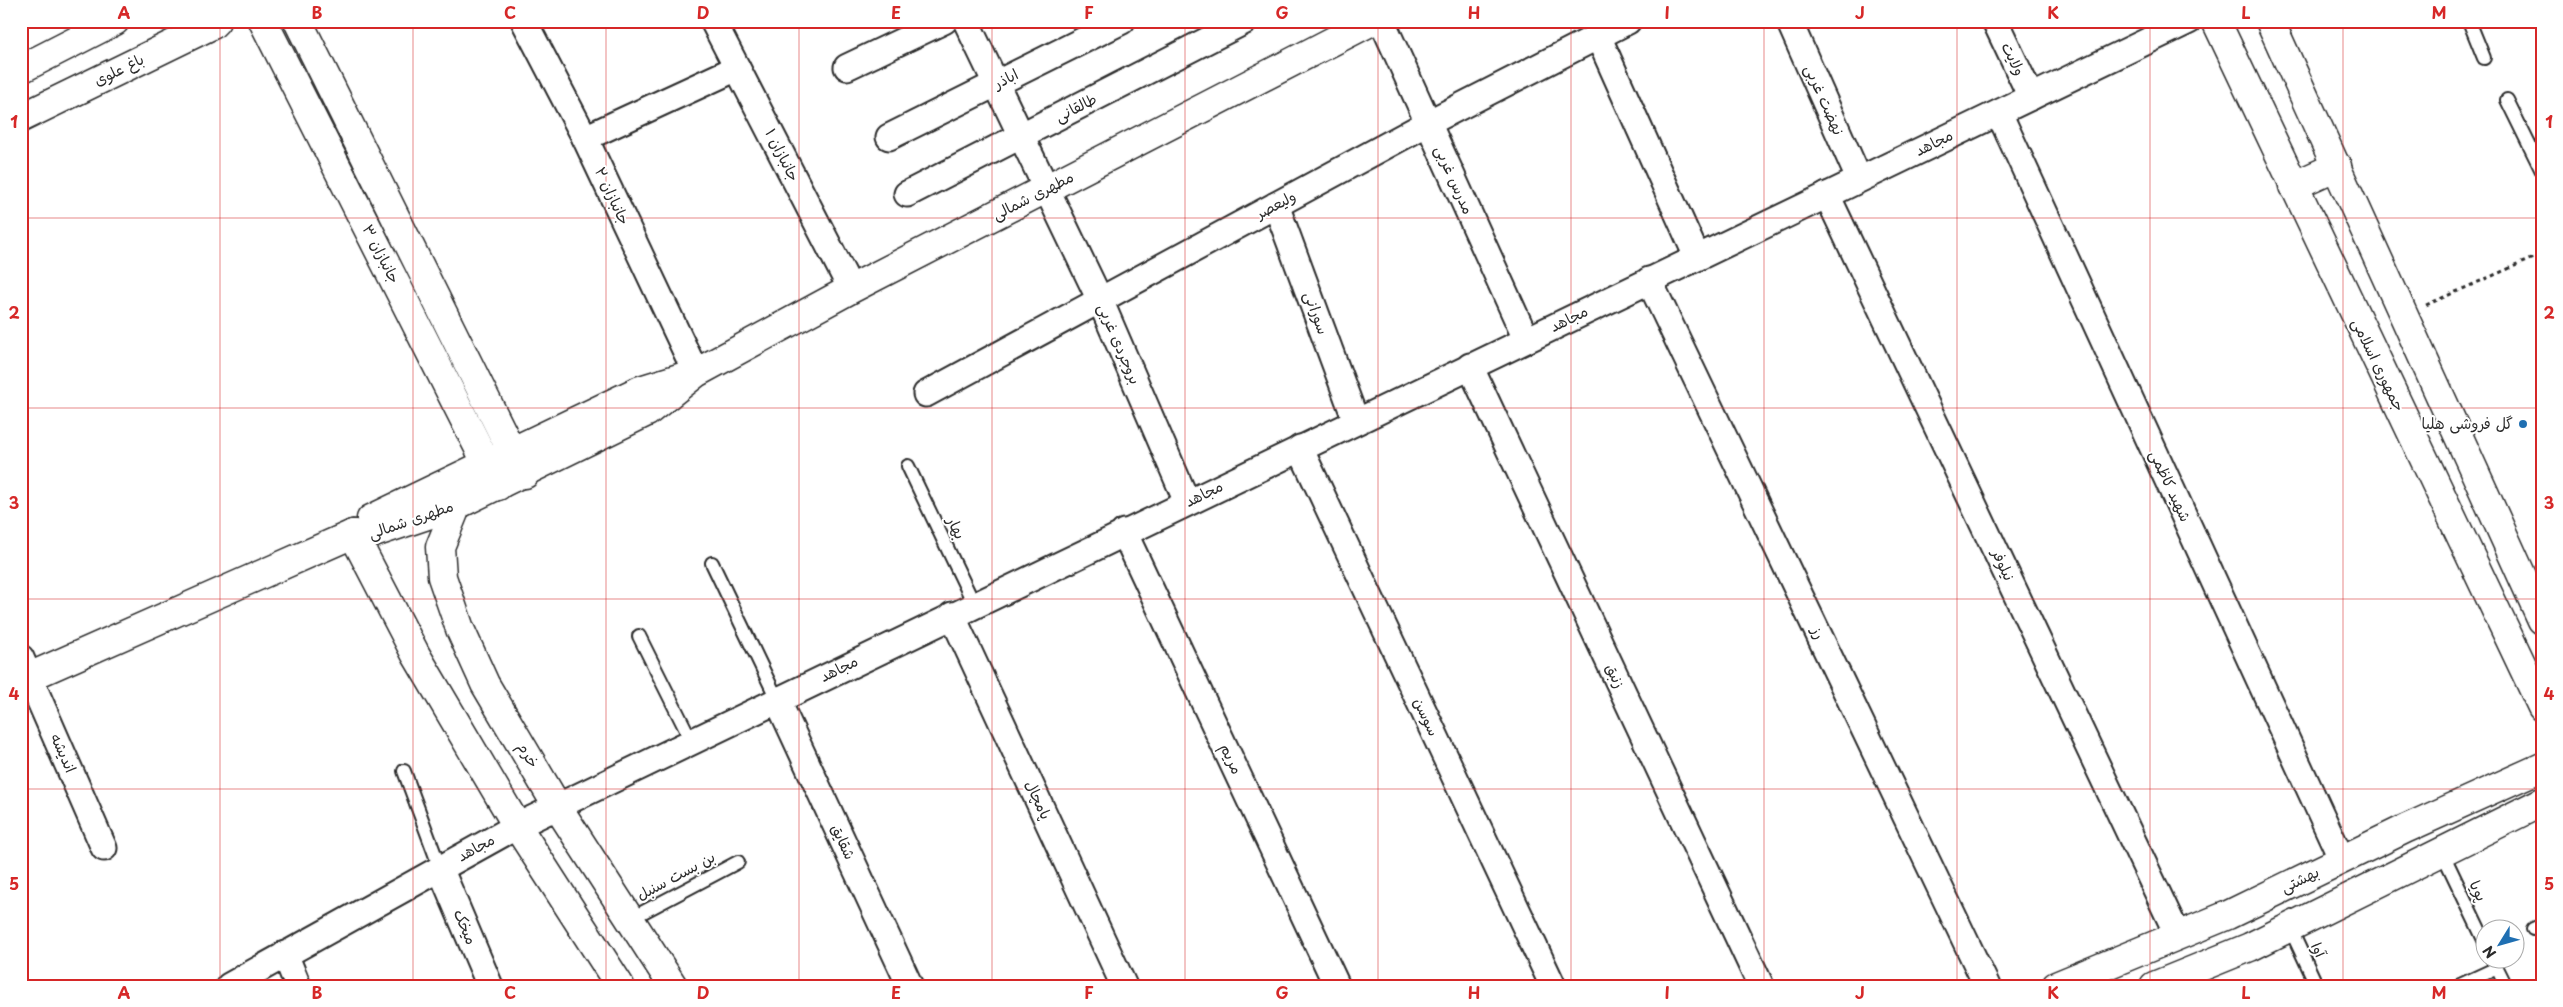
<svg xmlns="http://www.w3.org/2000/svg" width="2563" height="1007" font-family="'Playpen Sans','Playpen Sans Arabic',sans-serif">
	<rect width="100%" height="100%" fill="#fff"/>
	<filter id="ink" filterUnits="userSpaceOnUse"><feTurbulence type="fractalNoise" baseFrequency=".02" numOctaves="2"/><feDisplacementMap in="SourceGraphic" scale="10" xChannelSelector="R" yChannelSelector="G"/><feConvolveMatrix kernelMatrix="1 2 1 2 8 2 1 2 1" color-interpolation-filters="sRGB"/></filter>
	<g filter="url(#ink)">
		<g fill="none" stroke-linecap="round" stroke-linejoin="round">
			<g stroke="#2b2b2b" stroke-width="16">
				<g id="service">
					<polyline points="2469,21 2484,58"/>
					<polyline points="2507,100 2542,171"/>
					<polyline points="908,466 974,604"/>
					<polyline points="712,563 777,699"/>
					<polyline points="639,636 691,740"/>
					<polyline points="404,771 440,868"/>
					<polyline points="2442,852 2486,944"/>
					<polyline points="630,919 738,862"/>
					<polyline points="2290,928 2317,986"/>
					<polyline points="2533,929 2542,925"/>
					<polyline points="2493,960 2506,986"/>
					<polyline points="2458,986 2497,968"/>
				</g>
			</g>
			<g stroke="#2b2b2b" stroke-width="29">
				<g id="minor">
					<polyline points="524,21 585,138 696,373"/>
					<polyline points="713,21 851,289"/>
					<polyline points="966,21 1100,300 1187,502"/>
					<polyline points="1382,21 1526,339"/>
					<polyline points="1789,21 1859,179"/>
					<polyline points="1995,21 2031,97"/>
					<polyline points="1598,36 1697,257"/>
					<polyline points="847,67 944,21"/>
					<polyline points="1999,113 2342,860"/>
					<polyline points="889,137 1122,21"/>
					<polyline points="585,138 737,68"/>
					<polyline points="907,194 1245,21"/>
					<polyline points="1827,195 2178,936"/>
					<polyline points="1276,205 1356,421"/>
					<polyline points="1649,280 1987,986"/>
					<polyline points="1470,366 1761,986"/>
					<polyline points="926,394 1428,123 1628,21"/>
					<polyline points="1300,448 1553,986"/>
					<polyline points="1124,532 1337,986"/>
					<polyline points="952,615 1124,986"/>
					<polyline points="21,658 104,848"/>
					<polyline points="777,699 910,986"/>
					<polyline points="440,868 490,986"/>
					<polyline points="285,954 298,986"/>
					<polyline points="229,986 517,826 2189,21"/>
				</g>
			</g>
			<g stroke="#2b2b2b" stroke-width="31">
				<g id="tertiary">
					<polyline points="263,21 498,486"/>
					<polyline points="298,21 511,450 525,474"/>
					<polyline points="21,69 115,21"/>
					<polyline points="21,118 212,25 216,21"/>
					<polyline points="457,505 440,547 442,577 460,629 485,684 557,806 673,986"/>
					<polyline points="371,519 640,390 682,377"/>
					<polyline points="353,534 362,537 457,505 647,412 696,373 851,289 1372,21"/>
					<polyline points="353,534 416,655 517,826 620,986"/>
					<polyline points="29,677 353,534"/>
					<polyline points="2056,986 2228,915 2407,828 2542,767"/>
					<polyline points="2154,986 2250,947 2542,802"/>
				</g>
			</g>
			<g stroke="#2b2b2b" stroke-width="31">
				<g id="secondary">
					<polyline points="2216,21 2542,707"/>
					<polyline points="2270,21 2542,620"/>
					<polyline points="2293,186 2337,166"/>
				</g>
			</g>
			<polyline stroke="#2b2b2b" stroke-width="3" stroke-dasharray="4 4" stroke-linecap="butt" points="2426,305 2542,254"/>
			<use href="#service" stroke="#fff" stroke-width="12"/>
			<use href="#minor" stroke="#fff" stroke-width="25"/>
			<use href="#tertiary" stroke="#fff" stroke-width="28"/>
			<use href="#secondary" stroke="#fff" stroke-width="28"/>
		</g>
	</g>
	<path fill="none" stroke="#d62828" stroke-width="1" stroke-opacity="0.55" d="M220 21V986M413 21V986M606 21V986M799 21V986M992 21V986M1185 21V986M1378 21V986M1571 21V986M1764 21V986M1957 21V986M2150 21V986M2343 21V986M21 218H2542M21 408H2542M21 599H2542M21 789H2542"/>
	<circle fill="#1f6fb2" stroke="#fff" stroke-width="2" cx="2523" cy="424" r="5"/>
	<g text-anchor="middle" stroke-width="4" stroke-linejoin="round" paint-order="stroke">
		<g font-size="15" fill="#2b2b2b" stroke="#fff">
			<text transform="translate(2013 59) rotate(64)" y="5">ولایت</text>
			<text transform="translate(119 70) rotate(-26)" y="5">باغ علوی</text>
			<text transform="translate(1006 79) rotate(-27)" y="5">اباذر</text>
			<text transform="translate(1824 100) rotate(66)" y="5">نهضت غربی</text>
			<text transform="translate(1076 108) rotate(-27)" y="5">طالقانی</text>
			<text transform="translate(1934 143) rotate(-26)" y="5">مجاهد</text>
			<text transform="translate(782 155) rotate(63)" y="5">جانبازان ۱</text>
			<text transform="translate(1454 180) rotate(66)" y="5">مدرس غربی</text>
			<text transform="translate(612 196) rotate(65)" y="5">جانبازان ۲</text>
			<text transform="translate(1033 196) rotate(-27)" y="5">مطهری شمالی</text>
			<text transform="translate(1276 205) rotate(-28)" y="5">ولیعصر</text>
			<text transform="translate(381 254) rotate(63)" y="5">جانبازان ۳</text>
			<text transform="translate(1316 313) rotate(70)" y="5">سورانی</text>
			<text transform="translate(1569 319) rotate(-26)" y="5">مجاهد</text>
			<text transform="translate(1119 344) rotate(67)" y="5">بروجردی غربی</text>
			<text transform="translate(2378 365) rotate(64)" y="5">جمهوری اسلامی</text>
			<text transform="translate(2170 486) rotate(65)" y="5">شهید کاظمی</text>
			<text transform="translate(1204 494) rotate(-26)" y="5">مجاهد</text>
			<text transform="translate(411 520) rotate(-19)" y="5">مطهری شمالی</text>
			<text transform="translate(956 528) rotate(64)" y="5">بهار</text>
			<text transform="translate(2003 565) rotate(65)" y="5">نیلوفر</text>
			<text transform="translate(1818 633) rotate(64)" y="5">رز</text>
			<text transform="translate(839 669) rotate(-26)" y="5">مجاهد</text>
			<text transform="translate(1615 676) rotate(65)" y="5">زنبق</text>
			<text transform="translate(1426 717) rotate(65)" y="5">سوسن</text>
			<text transform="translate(63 753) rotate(66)" y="5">اندیشه</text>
			<text transform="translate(528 755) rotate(59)" y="5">خرم</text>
			<text transform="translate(1231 759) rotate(65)" y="5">مریم</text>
			<text transform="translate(1038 800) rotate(65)" y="5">پامچال</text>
			<text transform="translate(843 842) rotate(65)" y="5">شقایق</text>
			<text transform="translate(476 848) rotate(-29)" y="5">مجاهد</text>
			<text transform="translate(676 876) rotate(-28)" y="5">بن بست سنبل</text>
			<text transform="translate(2300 880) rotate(-26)" y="5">بهشتی</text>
			<text transform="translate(2478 891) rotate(65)" y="5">پویا</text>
			<text transform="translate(465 927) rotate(67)" y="5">میخک</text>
			<text transform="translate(2318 950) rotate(65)" y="5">آوا</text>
		</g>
		<g font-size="15" fill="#2b2b2b" stroke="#fff" text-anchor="end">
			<text x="2513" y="429">گل فروشی هلیا</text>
		</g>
	</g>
	<rect width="2563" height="1007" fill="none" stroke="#fff" stroke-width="55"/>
	<g transform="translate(2500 944) rotate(233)"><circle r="24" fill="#ffffff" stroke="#aaaaaa"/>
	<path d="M0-4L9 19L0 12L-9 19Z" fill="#1f6fb2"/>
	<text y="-8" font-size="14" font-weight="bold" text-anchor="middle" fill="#2b2b2b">N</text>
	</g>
	<rect x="28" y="28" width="2508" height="952" fill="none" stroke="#d62828" stroke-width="2"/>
	<g font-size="16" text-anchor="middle" font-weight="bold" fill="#d62828">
		<text x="124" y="19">A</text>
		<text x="317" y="19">B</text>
		<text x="510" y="19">C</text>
		<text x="703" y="19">D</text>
		<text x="896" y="19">E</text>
		<text x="1089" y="19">F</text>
		<text x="1282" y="19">G</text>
		<text x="1474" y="19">H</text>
		<text x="1667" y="19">I</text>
		<text x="1860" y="19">J</text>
		<text x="2053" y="19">K</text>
		<text x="2246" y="19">L</text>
		<text x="2439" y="19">M</text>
		<text x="14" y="128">1</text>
		<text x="2549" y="128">1</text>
		<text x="14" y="319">2</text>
		<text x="2549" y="319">2</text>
		<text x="14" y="509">3</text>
		<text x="2549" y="509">3</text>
		<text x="14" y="700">4</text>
		<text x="2549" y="700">4</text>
		<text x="14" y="890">5</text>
		<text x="2549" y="890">5</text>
		<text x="124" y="999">A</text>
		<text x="317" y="999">B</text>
		<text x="510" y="999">C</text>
		<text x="703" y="999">D</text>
		<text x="896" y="999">E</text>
		<text x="1089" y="999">F</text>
		<text x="1282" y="999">G</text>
		<text x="1474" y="999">H</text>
		<text x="1667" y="999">I</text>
		<text x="1860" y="999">J</text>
		<text x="2053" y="999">K</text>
		<text x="2246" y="999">L</text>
		<text x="2439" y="999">M</text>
	</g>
</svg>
